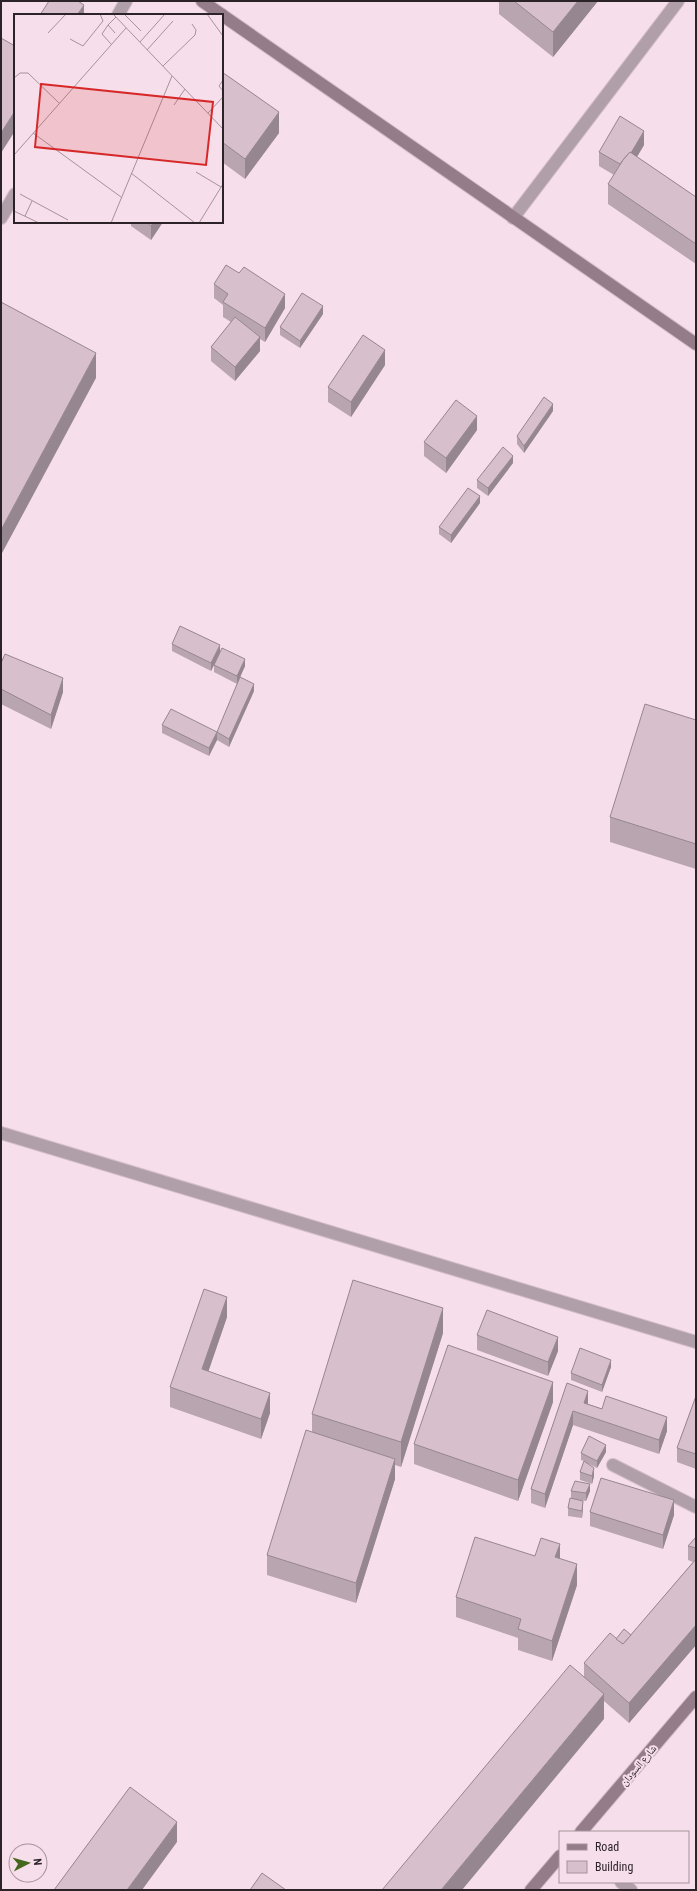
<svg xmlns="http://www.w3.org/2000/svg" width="697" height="1891" font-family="'Roboto Condensed','Noto Naskh Arabic',sans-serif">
	<rect width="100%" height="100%" fill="#f6deea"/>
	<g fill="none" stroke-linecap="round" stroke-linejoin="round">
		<g stroke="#d2bcc7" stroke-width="14">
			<polyline id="lane" points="613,1465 696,1507"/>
		</g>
		<g stroke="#d2bcc7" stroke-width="14">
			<g id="street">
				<polyline points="118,15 126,1"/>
				<polyline points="1,218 15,194"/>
				<polyline points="513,218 678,1"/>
				<polyline points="1,1133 696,1342"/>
				<polyline points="621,1882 631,1890"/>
			</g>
		</g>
		<g stroke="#d2bcc7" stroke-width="14">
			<g id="secondary">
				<polyline points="202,1 222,15"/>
				<polyline points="222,15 696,344"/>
				<polyline points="581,1832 696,1697"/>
				<polyline points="531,1890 560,1856"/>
			</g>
		</g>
		<use href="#lane" stroke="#b09fa8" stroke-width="12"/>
		<use href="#street" stroke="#b09fa8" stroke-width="12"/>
		<use href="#secondary" stroke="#957c89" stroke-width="12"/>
	</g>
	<g fill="#b9a5af">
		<polygon points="499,1 598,1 553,57 499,14"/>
		<polygon points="222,72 279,133 245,179 222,162"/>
		<polygon points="644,145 637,157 696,197 696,264 608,204 608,184 614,175 599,166 599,152"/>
		<polygon points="131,222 163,222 151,240 131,226"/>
		<polygon points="214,284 285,308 265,342 260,339 260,351 235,381 211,361 211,347 231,322 223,317 223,305 214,298"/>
		<polygon points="323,314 300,348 280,335 280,327"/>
		<polygon points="385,365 351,417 328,402 328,387"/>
		<polygon points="553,411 524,453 517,444 517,436"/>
		<polygon points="477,430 446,473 424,456 424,442"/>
		<polygon points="513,463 488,496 477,488 477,480"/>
		<polygon points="480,503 451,543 439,534 439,527"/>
		<polygon points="172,644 220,652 245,666 237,684 214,672 214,665 216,661 211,671 172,651"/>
		<polygon points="1,663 63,692 51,729 1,704"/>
		<polygon points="254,691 229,747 217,740 209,756 162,733 162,725 217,732"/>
		<polygon points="696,720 696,869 610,842 610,817"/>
		<polygon points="227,1317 208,1372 270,1413 261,1439 170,1407 170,1387"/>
		<polygon points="443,1333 401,1467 395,1465 395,1479 356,1603 267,1575 267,1555 312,1432 312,1414"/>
		<polygon points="477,1335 558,1351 548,1376 477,1350"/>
		<polygon points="611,1367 602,1392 571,1380 571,1373"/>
		<polygon points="567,1383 588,1404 667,1431 659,1454 573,1425 545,1508 531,1503 531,1489"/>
		<polygon points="696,1396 696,1469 677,1462 677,1448"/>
		<polygon points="553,1402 518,1501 414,1464 414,1444"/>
		<polygon points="606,1452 597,1468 587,1463 594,1476 592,1484 580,1480 580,1472 584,1461 581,1460 581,1453"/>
		<polygon points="571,1491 590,1491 586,1501 579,1500 583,1508 582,1518 568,1516 568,1508 571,1498"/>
		<polygon points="590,1512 674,1515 663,1549 590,1526"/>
		<polygon points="696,1537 696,1645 629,1723 604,1701 604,1719 584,1677 584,1663 616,1639 631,1635 693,1562 688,1560 688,1546"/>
		<polygon points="535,1556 560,1559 577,1585 552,1661 518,1650 518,1638 456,1617 456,1597"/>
	</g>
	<g fill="#96868f">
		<polygon points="578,1 598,1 553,57 553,32"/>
		<polygon points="84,5 84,15 77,15"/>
		<polygon points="15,111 15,131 1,153 1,133"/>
		<polygon points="279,112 279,133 245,179 245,159"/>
		<polygon points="644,131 644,145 623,180 623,166"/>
		<polygon points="153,222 163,222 151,240 151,226"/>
		<polygon points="285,294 285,308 265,342 265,328"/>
		<polygon points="323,306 323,314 300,348 300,341"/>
		<polygon points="260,337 260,351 235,381 235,367"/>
		<polygon points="385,350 385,365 351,417 351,402"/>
		<polygon points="96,353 96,378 1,555 1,530"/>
		<polygon points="553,404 553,411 524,453 524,446"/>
		<polygon points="477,416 477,430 446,473 446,458"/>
		<polygon points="513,456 513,463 488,496 488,488"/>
		<polygon points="480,496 480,503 451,543 451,535"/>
		<polygon points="220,645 220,652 211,671 211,663"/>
		<polygon points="245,659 245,666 237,684 237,676"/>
		<polygon points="63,678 63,692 51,729 51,715"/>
		<polygon points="254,684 254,691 229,747 229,739"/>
		<polygon points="217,732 217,740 209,756 209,748"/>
		<polygon points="227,1297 227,1317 202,1390 202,1369"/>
		<polygon points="443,1308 443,1333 401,1467 401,1442"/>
		<polygon points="558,1337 558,1351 548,1376 548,1362"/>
		<polygon points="611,1360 611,1367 602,1392 602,1385"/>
		<polygon points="553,1382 553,1402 518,1501 518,1480"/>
		<polygon points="588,1391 588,1405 584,1403"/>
		<polygon points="270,1393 270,1413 261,1439 261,1419"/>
		<polygon points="573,1411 573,1425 545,1508 545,1494"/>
		<polygon points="667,1417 667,1431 659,1454 659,1440"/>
		<polygon points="606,1445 606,1452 597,1468 597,1461"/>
		<polygon points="395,1459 395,1479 356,1603 356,1583"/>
		<polygon points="594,1468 594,1476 592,1484 592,1476"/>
		<polygon points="590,1484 590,1491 586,1501 586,1493"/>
		<polygon points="674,1500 674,1515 663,1549 663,1535"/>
		<polygon points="583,1501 583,1508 582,1518 582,1511"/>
		<polygon points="560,1544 560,1564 555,1557"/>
		<polygon points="577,1564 577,1585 552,1661 552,1641"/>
		<polygon points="696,1625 696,1645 629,1723 629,1703"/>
		<polygon points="604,1694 604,1719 462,1890 441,1890"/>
		<polygon points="177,1822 177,1842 142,1890 127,1890"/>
	</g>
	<g fill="#d7c0cc" stroke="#96868f">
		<polygon points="49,1 78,1 84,5 77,15 40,15"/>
		<polygon points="514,1 578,1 553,32"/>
		<polygon points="1,38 15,46 15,111 1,133"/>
		<polygon points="222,72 279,112 245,159 222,142"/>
		<polygon points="620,116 644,131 631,153 630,152 623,160 620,164 599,152"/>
		<polygon points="630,152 696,197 696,244 608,184 623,160"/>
		<polygon points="146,222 153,222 151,226"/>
		<polygon points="226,265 239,273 244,267 285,294 265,328 223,302 228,294 214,284"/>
		<polygon points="302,293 323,306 300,341 280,327"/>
		<polygon points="1,302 96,353 1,530"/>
		<polygon points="235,317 260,337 235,367 211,347"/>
		<polygon points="363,335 385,350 351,402 328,387"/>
		<polygon points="544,397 553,404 524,446 517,436"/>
		<polygon points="456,400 477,416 446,458 424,442"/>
		<polygon points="503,447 513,456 488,488 477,480"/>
		<polygon points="468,488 480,496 451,535 439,527"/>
		<polygon points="180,626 220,645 211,663 172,644"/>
		<polygon points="222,648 245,659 237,676 214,665"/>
		<polygon points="5,654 63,678 51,715 1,689 1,663"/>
		<polygon points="240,677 254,684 229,739 217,732"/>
		<polygon points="645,704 696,720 696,844 610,817"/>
		<polygon points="171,709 217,732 209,748 162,725"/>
		<polygon points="353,1280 443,1308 401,1442 312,1414"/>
		<polygon points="204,1289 227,1297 202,1369 270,1393 261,1419 170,1387"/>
		<polygon points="487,1310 558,1337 548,1362 477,1335"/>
		<polygon points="448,1345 553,1382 518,1480 414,1444"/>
		<polygon points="580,1348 611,1360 602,1385 571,1373"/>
		<polygon points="567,1383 588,1391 584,1403 602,1409 606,1396 667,1417 659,1440 573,1411 545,1494 531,1489"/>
		<polygon points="696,1396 696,1454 677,1448"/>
		<polygon points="306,1430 395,1459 356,1583 267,1555"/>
		<polygon points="589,1436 606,1445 597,1461 581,1453"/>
		<polygon points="584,1461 594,1468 592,1476 580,1472"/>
		<polygon points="601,1478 674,1500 663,1535 590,1512"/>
		<polygon points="575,1481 590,1484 586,1493 571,1491"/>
		<polygon points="570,1498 583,1501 582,1511 568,1508"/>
		<polygon points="475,1537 535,1556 541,1538 560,1544 555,1557 577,1564 552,1641 518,1629 521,1619 456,1597"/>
		<polygon points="696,1537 696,1548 688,1546"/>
		<polygon points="696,1559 696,1625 629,1703 584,1663 610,1633 623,1644"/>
		<polygon points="624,1629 631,1635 623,1644 616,1639"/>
		<polygon points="570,1665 604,1694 441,1890 382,1890"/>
		<polygon points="130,1787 177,1822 127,1890 54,1890"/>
		<polygon points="262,1873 286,1890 250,1890"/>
	</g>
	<g text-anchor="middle" stroke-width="4" stroke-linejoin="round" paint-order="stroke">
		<g font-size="10" fill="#2c2328" stroke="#f6deea">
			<text transform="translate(638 1765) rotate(-50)" y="4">شارع السودان</text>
		</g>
	</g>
	<g transform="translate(14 14)">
		<rect width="209" height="209" fill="#f6deea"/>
		<path fill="none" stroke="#a5939c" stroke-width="1" d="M99 0 209 115M110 0 127 17M193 0 209 22M94 11 88 20 97 30M34 19 52 0M101 19 94 11 102 3M56 25 69 32 89 7 86 0M126 28 151 0M133 36 159 7M149 52 181 21 182 16 178 10M0 64 6 59H14L45 89M209 66 205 72 209 77M160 91 171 75M194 99 209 83M19 119 107 183M0 141 112 14M182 158 207 173M117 159 181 209M6 180 54 206M0 197 25 209M11 202 18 187M97 209 158 62M185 209 209 170"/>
		<path fill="#d62828" fill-opacity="0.15" stroke="#d62828" stroke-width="2" d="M27 70 199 88 192 151 21 133Z"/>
		<rect width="209" height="209" fill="none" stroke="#2c2328" stroke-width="2"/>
	</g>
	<rect width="697" height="1891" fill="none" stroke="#2c2328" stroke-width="4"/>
	<rect x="559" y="1831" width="130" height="52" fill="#f6deea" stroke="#a5939c"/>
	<rect x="567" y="1844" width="20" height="6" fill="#957c89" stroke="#a5939c"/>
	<text x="595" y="1851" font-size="12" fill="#2c2328">Road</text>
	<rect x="567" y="1861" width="20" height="12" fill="#d7c0cc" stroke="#a5939c"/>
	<text x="595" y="1871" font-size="12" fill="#2c2328">Building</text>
	<g transform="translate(28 1863) rotate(84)"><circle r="19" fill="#f6deea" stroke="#a5939c"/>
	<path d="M0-3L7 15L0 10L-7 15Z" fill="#46671e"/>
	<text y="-6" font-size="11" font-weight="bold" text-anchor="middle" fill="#2c2328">N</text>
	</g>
</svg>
